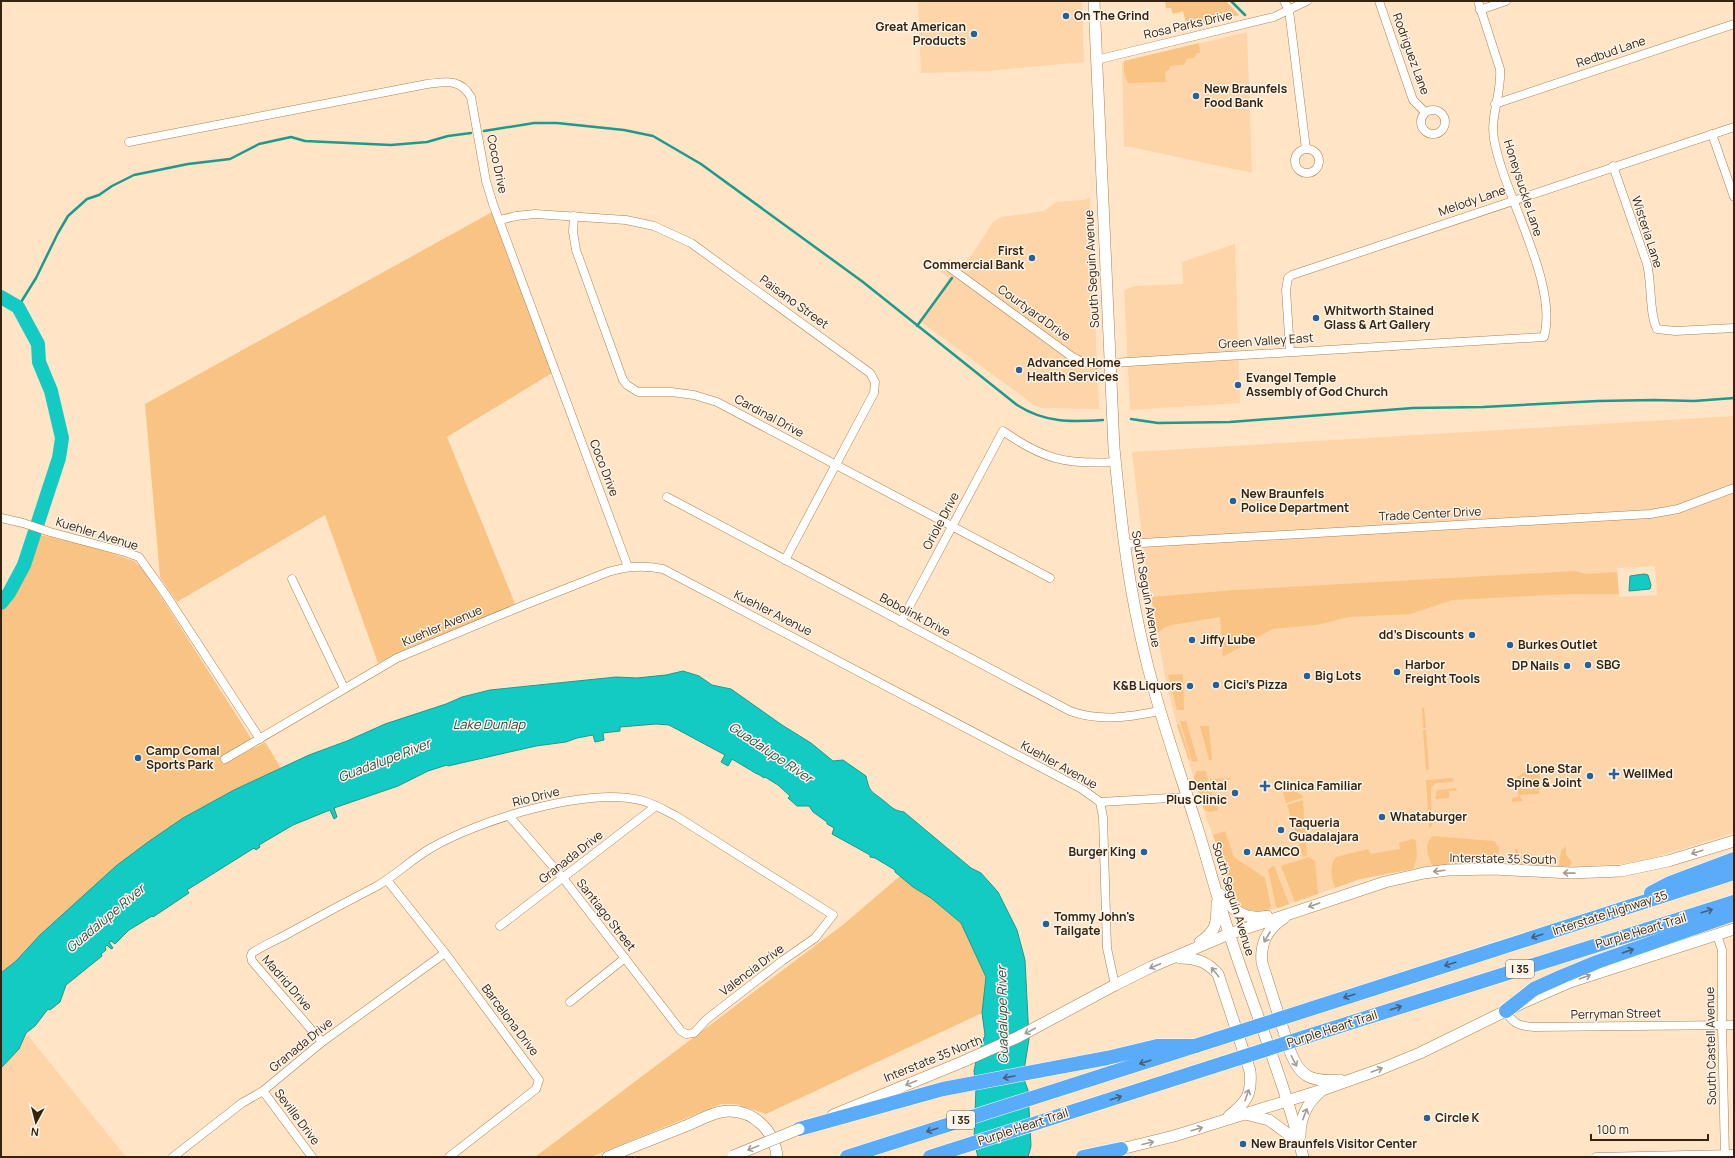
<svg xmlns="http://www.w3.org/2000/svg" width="1735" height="1158" font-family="Manrope,sans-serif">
	<rect width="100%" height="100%" fill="#ffe4c6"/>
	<g fill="#fed5a8" fill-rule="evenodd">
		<polygon points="918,1 1082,1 1084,62 987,71 921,73"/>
		<polygon points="1247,32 1252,173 1131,147 1124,147 1122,62"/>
		<polygon points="1090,197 1099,409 1042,408 1034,405 920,321 948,280 948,277 939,271 949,258 961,266 971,256 993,222 1001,217 1044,211 1056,202 1083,200"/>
		<polygon points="1235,244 1240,403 1130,410 1124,290 1135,286 1183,284 1182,262"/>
		<path d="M1734 416V833L1653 858 1623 864 1567 867 1487 862V859L1482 858 1481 862 1435 865 1360 879 1269 911 1236 903 1204 810 1177 725 1166 682 1145 562 1132 452ZM1655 566 1657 595 1619 597 1617 568Z"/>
		<polygon points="26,1033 126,1157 1,1157 1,1068 19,1049"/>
	</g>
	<g fill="#f9c384">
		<polygon points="1165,1 1226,1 1239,15 1187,27 1183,11 1173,14 1171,8 1166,8"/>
		<polygon points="1199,43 1200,53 1197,53 1194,58 1186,59 1186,62 1183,65 1170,66 1170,69 1165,72 1166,82 1128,83 1124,73 1124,61"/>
		<polygon points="492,212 552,373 447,437 516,606 404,650 378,663 325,515 177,602 160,577 145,404"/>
		<polygon points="41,535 89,546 120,556 134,561 144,570 249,735 255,748 265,742 281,768 234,790 183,818 148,842 40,935 16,961 1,973 1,609 24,579"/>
		<polygon points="1575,571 1585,574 1617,572 1619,594 1571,594 1452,600 1411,614 1349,617 1316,625 1272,629 1223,657 1220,617 1172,625 1164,628 1158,633 1151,597 1235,590"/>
		<polygon points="1183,674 1184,710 1177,710 1168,675"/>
		<polygon points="1424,707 1426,728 1423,728 1422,708"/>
		<polygon points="1180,721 1186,721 1198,761 1192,762"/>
		<polygon points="1179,724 1190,758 1189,760 1177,725"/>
		<polygon points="1200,726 1209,726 1212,760 1209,760"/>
		<polygon points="1423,730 1426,730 1429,769 1426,770"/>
		<polygon points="1537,764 1537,768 1539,768 1540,789 1539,790 1539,794 1519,795 1523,801 1512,802 1512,798 1518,797 1517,777"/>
		<polygon points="1196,771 1206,771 1209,783 1203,783 1205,788 1211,790 1218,810 1210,812 1204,810 1194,777 1196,773"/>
		<polygon points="1231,778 1231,779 1212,785 1210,779"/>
		<polygon points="1452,778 1454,779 1453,782 1436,783 1431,788 1432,826 1429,828 1426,780"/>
		<polygon points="1456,788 1457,791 1449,791 1449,798 1435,799 1437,790"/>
		<polygon points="1292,789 1303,796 1303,798 1286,803 1283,792"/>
		<polygon points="1303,800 1304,819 1292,821 1287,805"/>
		<polygon points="1305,821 1306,840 1299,842 1293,824"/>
		<path d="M1225 831 1234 857 1265 878 1271 907 1268 909 1269 911C1253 914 1246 913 1235 900L1213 835Z"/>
		<path d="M1433 836 1494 841 1499 847 1498 863 1487 862V859L1482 858 1481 862 1433 866C1428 858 1423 843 1433 836Z"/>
		<path d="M1413 839 1416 841 1417 857 1413 869 1360 879 1335 888C1331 877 1329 866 1336 857L1368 849 1371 854 1400 849 1399 843Z"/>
		<polygon points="1306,842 1307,856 1303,857 1299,844"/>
		<polygon points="1566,846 1566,855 1572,862 1570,866 1560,866 1559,865 1561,851"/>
		<polygon points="1515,849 1518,850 1519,855 1549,857 1549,854 1551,853 1552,866 1515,863"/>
		<polygon points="1309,857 1315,861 1318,894 1295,902 1281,866"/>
		<polygon points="1274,865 1289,904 1278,908 1276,906 1268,870"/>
		<polygon points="900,876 931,898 961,923 986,977 982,1013 766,1114 736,1104 721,1104 591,1157 535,1157 844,924"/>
	</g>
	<g fill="#13cbc3" stroke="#1d998d">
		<polygon points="1644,574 1648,575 1651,585 1650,589 1629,591 1630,576"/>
		<path d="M683 671 699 676 712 685 731 689 782 725 811 743 833 761 843 760 866 776C870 794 871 790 884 801 893 808 893 810 904 812L971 868 981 873 998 892 1017 930 1025 960 1029 1039 1023 1077 1028 1090 1031 1146 1028 1157H978L974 1141 976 1087 974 1071 976 1061 985 1035 982 1013 986 977 961 923 931 898 913 887 895 872V870L875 858 870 857V855L832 834 834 828 827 824V822L813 812 809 806H797L788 798 790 796 778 785 765 777 764 778 758 774H757L732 759 728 766 721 762 725 755 669 725 656 724 620 727V731L603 733 604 740 595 742 593 735 577 738 566 742 536 746 448 766 447 765 428 771 398 786 334 808 337 817 334 819 330 810 293 825 259 845 260 847 256 850 254 848 187 890 189 893 153 917 152 916 129 930 115 944 111 941 109 942 113 948 111 949 107 945 105 947 106 950 101 954 102 956 66 985 60 1002 50 1010 48 1009 35 1026 26 1033 19 1049 1 1068V973L16 961 40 935 116 866 148 842 183 818 234 790 309 755 347 741 385 724 446 704 462 697 490 690 616 677 637 678 666 675Z"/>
	</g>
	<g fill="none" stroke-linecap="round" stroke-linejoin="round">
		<g stroke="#1d998d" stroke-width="2.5">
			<polyline points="1231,1 1245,15"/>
			<path d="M484 131 534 123H557L624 130 653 136 701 164 863 282 1017 405C1045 423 1071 422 1103 420"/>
			<polyline points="18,307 36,278 58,233 68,216 87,199 99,195 112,186 134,175 188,164 230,159 259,144 291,137 305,141 391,145 427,142 448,136 471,133"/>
			<polyline points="917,326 952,278"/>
			<polyline points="1131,419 1158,423 1230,422 1413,408 1483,407 1598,401 1654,400 1694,401 1734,398"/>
		</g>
		<polyline stroke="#13cbc3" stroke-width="14" points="1,297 18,307 38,344 39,362 51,391 62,438 59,458 24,565 9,593 1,603"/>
		<g stroke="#ab8151" stroke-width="9">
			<g id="minor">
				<polyline points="1284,1 1289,10 1306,149"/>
				<polyline points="1379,1 1413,100 1425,112"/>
				<polyline points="1480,10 1506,1"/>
				<polyline points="1096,60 1274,17 1307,1"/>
				<polyline points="1495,104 1734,24"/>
				<circle cx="1433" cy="122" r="12"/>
				<polyline points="1712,134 1734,197"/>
				<path d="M129 142 427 84C446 82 460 78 471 97L486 181 493 204 628 567"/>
				<circle cx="1307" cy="161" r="12"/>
				<path d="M1613 166 1647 264C1652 283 1649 314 1657 329L1675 331 1734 328"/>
				<polyline points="574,216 573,232 576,250 623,380 627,385 638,392 671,392 694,395 717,402 1050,578"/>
				<polyline points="500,220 516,216 535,214 626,220 654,226 691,243 870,373 875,382 874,393 785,560"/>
				<path d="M949 267 1071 356 1082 362 1095 364 1544 337C1559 283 1503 194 1494 139 1490 115 1502 93 1500 69L1478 1"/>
				<polyline points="1290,351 1286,290 1288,278 1292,275 1734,127"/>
				<path d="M667 497 1070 711C1100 722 1129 717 1160 711"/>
				<polyline points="1,518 23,523 50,532 125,552 139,557 166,595 260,739"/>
				<polyline points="1124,544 1650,514 1678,509 1734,488"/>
				<polyline points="292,579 344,688"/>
				<path d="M901 622 1003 431C1043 459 1066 465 1115 462"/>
				<path d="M225 759 397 658 522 606 608 572C626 566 644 565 663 569L1082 789 1100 802 1103 817 1107 948 1115 985"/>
				<polyline points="1100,802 1187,797"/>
				<polyline points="387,880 445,953 539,1080 536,1089 449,1157"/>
				<polyline points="500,926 656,806"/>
				<polyline points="1717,935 1722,950 1722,1025 1725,1157"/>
				<polyline points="570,1002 625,958"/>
				<path d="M1506 1011C1513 1024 1519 1026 1534 1027L1734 1025"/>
				<path d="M322 1042 252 961 251 956 252 953C264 945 279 939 291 932 320 916 348 901 377 886 396 875 412 859 431 848 479 820 586 787 640 800 653 803 664 810 676 816L833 915 815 938 782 961 707 1019 694 1033 686 1034 681 1031 563 878 509 816"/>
				<polyline points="263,1091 312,1157"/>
				<polyline points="173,1157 242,1103 263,1091 322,1042 445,953"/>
				<polyline points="1596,1157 1734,1154"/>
			</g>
		</g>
		<g stroke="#ab8151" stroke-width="12">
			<g id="secondary">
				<path d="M1094 1 1114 448C1120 509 1126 569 1139 628 1153 697 1177 763 1198 830 1209 865 1218 901 1230 936 1254 1010 1285 1082 1303 1157"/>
				<path d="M1220 894C1233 910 1244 921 1267 916"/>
				<path d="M1284 918C1267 929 1260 943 1262 963L1290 1051C1300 1078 1312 1082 1340 1080"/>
				<path d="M1200 942C1217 931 1217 922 1217 903"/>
				<path d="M1180 958C1197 958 1207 962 1218 974L1250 1071C1252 1094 1247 1102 1229 1116"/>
				<polyline points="1245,1114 1269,1120 1300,1143"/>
				<polyline points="833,1115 962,1062 1018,1037 1115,985 1151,967 1229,934 1385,882 1424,873 1448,870 1493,869 1571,873 1621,871 1668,861 1734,841"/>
				<path d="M1300 1136C1300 1119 1307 1103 1320 1092"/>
				<polyline points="1121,1149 1174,1136 1322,1090 1381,1069 1420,1053 1522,1003 1570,982 1734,929"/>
				<path d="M608 1157C634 1146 661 1136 688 1125 700 1120 715 1111 729 1111 755 1111 775 1132 777 1157"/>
			</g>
		</g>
		<g stroke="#fff" stroke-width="15">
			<g id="motorway">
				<polyline points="1651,893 1670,883 1734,859"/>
				<polyline points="1413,976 1734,873"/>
				<polyline points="1506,1011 1534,989 1563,976 1597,962 1734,914"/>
				<polyline points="1305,1037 1734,902"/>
				<polyline points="799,1129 943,1089 1107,1058 1157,1046 1196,1046"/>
				<polyline points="847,1157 1217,1039"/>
				<polyline points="930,1157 1224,1063"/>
				<polyline points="1083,1157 1121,1149"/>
			</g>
		</g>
		<use href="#minor" stroke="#fff" stroke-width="8"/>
		<use href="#secondary" stroke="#fff" stroke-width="11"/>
		<use href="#motorway" stroke="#5aabf9" stroke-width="14"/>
		<g stroke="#ab8151" stroke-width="12" stroke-linecap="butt">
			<polyline id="secondary-bridge" points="733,1156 799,1129"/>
		</g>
		<g stroke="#fff" stroke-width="15" stroke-linecap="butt">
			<g id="motorway-bridge">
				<polyline points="1217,1039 1413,976"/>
				<polyline points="1224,1063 1305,1037"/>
			</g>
		</g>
		<use href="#secondary-bridge" stroke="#fff" stroke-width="11"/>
		<use href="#motorway-bridge" stroke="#5aabf9" stroke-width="14"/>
	</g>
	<defs><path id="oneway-shaft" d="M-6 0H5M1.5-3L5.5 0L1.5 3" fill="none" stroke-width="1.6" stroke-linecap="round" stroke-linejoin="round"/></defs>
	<g stroke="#a49c93">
		<use href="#oneway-shaft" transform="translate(1697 852) rotate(162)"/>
		<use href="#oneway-shaft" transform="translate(1439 871) rotate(173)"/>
		<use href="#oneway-shaft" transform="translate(1569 873) rotate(-179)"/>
		<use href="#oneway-shaft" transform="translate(1314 905) rotate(161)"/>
		<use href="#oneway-shaft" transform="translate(1267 937) rotate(121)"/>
		<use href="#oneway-shaft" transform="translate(1155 966) rotate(157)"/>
		<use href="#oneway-shaft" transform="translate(1215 972) rotate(-129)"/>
		<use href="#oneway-shaft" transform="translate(1585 977) rotate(-20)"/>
		<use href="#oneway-shaft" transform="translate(1030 1031) rotate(152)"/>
		<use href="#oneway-shaft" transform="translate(1294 1061) rotate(62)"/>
		<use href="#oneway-shaft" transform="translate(1377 1070) rotate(-20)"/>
		<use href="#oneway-shaft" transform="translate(911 1083) rotate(158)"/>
		<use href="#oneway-shaft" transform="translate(1247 1095) rotate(-71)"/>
		<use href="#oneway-shaft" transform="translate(1305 1114) rotate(-69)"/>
		<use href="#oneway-shaft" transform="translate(1197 1129) rotate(-17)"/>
		<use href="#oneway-shaft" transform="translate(1148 1143) rotate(-14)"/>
		<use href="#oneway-shaft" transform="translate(753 1148) rotate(158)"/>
	</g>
	<g stroke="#456078">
		<use href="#oneway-shaft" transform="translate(1707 911) rotate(-17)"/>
		<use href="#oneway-shaft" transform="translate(1537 936) rotate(162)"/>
		<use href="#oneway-shaft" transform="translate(1628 951) rotate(-19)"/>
		<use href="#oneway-shaft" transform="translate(1450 964) rotate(162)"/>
		<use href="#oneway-shaft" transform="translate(1349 996) rotate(162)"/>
		<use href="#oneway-shaft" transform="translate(1396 1008) rotate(-18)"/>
		<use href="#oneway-shaft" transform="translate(1145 1062) rotate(162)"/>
		<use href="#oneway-shaft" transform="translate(1009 1077) rotate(170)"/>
		<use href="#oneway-shaft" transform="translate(1116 1098) rotate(-18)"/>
		<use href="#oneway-shaft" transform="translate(932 1130) rotate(162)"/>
	</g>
	<g fill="#256097" stroke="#fdf4ea" stroke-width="1.5">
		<circle cx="1066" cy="16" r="4"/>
		<circle cx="974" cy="34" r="4"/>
		<circle cx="1196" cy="96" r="4"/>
		<circle cx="1032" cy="258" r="4"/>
		<circle cx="1316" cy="318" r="4"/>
		<circle cx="1019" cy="370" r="4"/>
		<circle cx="1238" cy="385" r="4"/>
		<circle cx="1233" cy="501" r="4"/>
		<circle cx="1472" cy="635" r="4"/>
		<circle cx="1192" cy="640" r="4"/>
		<circle cx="1510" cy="645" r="4"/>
		<circle cx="1588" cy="665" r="4"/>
		<circle cx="1567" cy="666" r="4"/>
		<circle cx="1397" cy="672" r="4"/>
		<circle cx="1307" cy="676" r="4"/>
		<circle cx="1216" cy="685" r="4"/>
		<circle cx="1190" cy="686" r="4"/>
		<circle cx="138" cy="758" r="4"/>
		<path d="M1612 768h4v4h4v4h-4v4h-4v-4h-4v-4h4z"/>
		<circle cx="1590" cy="776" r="4"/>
		<path d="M1263 780h4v4h4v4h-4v4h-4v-4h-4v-4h4z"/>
		<circle cx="1235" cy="793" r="4"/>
		<circle cx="1382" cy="817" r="4"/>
		<circle cx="1281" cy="830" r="4"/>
		<circle cx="1144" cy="852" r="4"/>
		<circle cx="1247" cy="852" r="4"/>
		<circle cx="1046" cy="924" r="4"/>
		<circle cx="1427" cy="1118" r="4"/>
		<circle cx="1243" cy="1144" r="4"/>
	</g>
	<g text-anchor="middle" stroke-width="3" stroke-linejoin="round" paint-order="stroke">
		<g fill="#fdf4ea" stroke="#706251" stroke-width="1">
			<rect x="1506" y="960" width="28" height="18" rx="3"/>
			<rect x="947" y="1111" width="28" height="18" rx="3"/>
		</g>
		<g font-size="11" font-weight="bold" fill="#34230f">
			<text x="1520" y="973">I 35</text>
			<text x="961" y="1124">I 35</text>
		</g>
		<g font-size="12" font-weight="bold" fill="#34230f" stroke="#fdf4ea" text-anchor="start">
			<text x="1074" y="20">On The Grind</text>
			<text x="966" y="31" text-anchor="end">Great American<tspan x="966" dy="14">Products</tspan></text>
			<text x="1204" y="93">New Braunfels<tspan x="1204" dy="14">Food Bank</tspan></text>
			<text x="1024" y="255" text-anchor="end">First<tspan x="1024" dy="14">Commercial Bank</tspan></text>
			<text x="1324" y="315">Whitworth Stained<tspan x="1324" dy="14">Glass &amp; Art Gallery</tspan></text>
			<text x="1027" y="367">Advanced Home<tspan x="1027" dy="14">Health Services</tspan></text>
			<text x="1246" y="382">Evangel Temple<tspan x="1246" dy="14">Assembly of God Church</tspan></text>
			<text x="1241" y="498">New Braunfels<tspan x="1241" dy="14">Police Department</tspan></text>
			<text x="1464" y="639" text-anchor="end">dd's Discounts</text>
			<text x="1200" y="644">Jiffy Lube</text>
			<text x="1518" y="649">Burkes Outlet</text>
			<text x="1405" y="669">Harbor<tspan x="1405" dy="14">Freight Tools</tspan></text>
			<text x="1596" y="669">SBG</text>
			<text x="1559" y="670" text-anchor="end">DP Nails</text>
			<text x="1315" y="680">Big Lots</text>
			<text x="1224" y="689">Cici's Pizza</text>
			<text x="1182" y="690" text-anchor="end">K&amp;B Liquors</text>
			<text x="146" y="755">Camp Comal<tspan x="146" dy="14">Sports Park</tspan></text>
			<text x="1582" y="773" text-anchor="end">Lone Star<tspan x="1582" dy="14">Spine &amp; Joint</tspan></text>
			<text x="1623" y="778">WellMed</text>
			<text x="1227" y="790" text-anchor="end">Dental<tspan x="1227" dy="14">Plus Clinic</tspan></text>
			<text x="1274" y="790">Clinica Familiar</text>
			<text x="1390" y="821">Whataburger</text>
			<text x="1289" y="827">Taqueria<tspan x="1289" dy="14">Guadalajara</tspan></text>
			<text x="1136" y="856" text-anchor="end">Burger King</text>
			<text x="1255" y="856">AAMCO</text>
			<text x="1054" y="921">Tommy John's<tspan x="1054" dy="14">Tailgate</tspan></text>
			<text x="1435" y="1122">Circle K</text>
			<text x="1251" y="1148">New Braunfels Visitor Center</text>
		</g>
		<g font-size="12" fill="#34230f" stroke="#fdf4ea">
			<text transform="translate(1188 25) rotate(-13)" y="4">Rosa Parks Drive</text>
			<text transform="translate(1611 52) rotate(-19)" y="4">Redbud Lane</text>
			<text transform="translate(1411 54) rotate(70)" y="4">Rodriguez Lane</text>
			<text transform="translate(497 164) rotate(78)" y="4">Coco Drive</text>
			<text transform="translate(1523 188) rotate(72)" y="4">Honeysuckle Lane</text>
			<text transform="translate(1472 201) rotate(-19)" y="4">Melody Lane</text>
			<text transform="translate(1647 232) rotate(72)" y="4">Wisteria Lane</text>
			<text transform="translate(1092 269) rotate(-93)" y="4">South Seguin Avenue</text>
			<text transform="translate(794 302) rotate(36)" y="4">Paisano Street</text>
			<text transform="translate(1034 313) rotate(36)" y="4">Courtyard Drive</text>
			<text transform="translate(1266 341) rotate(-4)" y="4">Green Valley East</text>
			<text transform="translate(769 416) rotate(28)" y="4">Cardinal Drive</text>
			<text transform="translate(604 468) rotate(69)" y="4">Coco Drive</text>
			<text transform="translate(1430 514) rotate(-3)" y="4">Trade Center Drive</text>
			<text transform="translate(941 521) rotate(-62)" y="4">Oriole Drive</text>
			<text transform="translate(97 534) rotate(17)" y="4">Kuehler Avenue</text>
			<text transform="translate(1146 589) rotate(80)" y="4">South Seguin Avenue</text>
			<text transform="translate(773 613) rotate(27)" y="4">Kuehler Avenue</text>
			<text transform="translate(915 615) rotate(28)" y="4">Bobolink Drive</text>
			<text transform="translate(442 626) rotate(-23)" y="4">Kuehler Avenue</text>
			<text transform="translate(1059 765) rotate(29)" y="4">Kuehler Avenue</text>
			<text transform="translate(536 797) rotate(-14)" y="4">Rio Drive</text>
			<text transform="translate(571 857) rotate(-38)" y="4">Granada Drive</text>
			<text transform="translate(1503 859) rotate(1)" y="4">Interstate 35 South</text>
			<text transform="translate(1233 899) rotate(73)" y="4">South Seguin Avenue</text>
			<text transform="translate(1610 913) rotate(-18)" y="4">Interstate Highway 35</text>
			<text transform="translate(606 915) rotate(52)" y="4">Santiago Street</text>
			<text transform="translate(1641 931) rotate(-17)" y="4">Purple Heart Trail</text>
			<text transform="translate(752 970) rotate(-37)" y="4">Valencia Drive</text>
			<text transform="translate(287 983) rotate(49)" y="4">Madrid Drive</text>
			<text transform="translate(1616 1014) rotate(-1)" y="4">Perryman Street</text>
			<text transform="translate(510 1020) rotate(53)" y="4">Barcelona Drive</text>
			<text transform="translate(1332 1029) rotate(-18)" y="4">Purple Heart Trail</text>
			<text transform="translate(301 1045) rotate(-39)" y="4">Granada Drive</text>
			<text transform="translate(1711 1046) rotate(-91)" y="4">South Castell Avenue</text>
			<text transform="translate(933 1059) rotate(-22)" y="4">Interstate 35 North</text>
			<text transform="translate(297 1117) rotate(53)" y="4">Seville Drive</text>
			<text transform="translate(1023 1127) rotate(-18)" y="4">Purple Heart Trail</text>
		</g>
		<g font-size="13" font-style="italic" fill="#2b4c49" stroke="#fdf4ea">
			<text x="489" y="729">Lake Dunlap</text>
			<text transform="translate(771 752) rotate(34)" y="5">Guadalupe River</text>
			<text transform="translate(384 760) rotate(-21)" y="5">Guadalupe River</text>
			<text transform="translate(105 918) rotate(-40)" y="5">Guadalupe River</text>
			<text transform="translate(1002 1015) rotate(-91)" y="5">Guadalupe River</text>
		</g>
	</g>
	<rect width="1735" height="1158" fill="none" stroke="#34230f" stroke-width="4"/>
	<g transform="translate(36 1122) rotate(187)" stroke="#fdf4ea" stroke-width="3" paint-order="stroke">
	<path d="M0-3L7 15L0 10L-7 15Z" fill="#34230f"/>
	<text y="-6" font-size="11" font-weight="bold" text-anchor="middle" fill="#34230f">N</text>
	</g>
	<path d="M1591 1134v6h117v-6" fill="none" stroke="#34230f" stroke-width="2"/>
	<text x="1597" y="1134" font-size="12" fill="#34230f" stroke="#fdf4ea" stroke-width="3" paint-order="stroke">100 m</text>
</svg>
